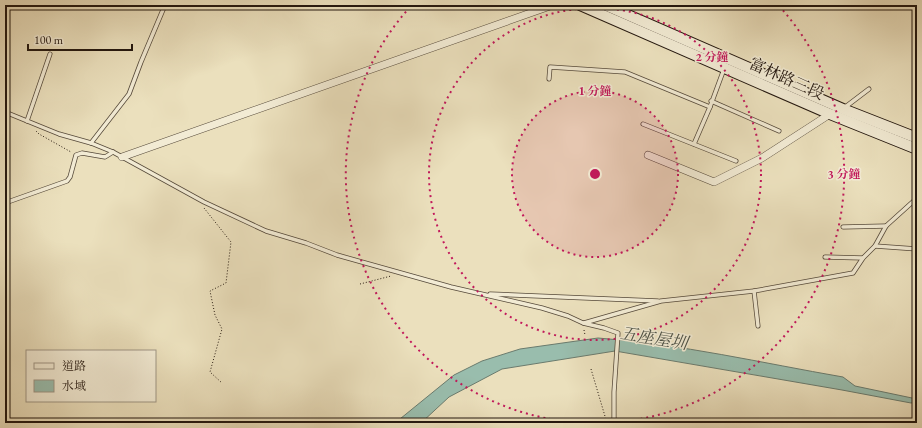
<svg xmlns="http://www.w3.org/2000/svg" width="922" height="428" font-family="'EB Garamond','Noto Serif TC',serif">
	<rect width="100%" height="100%" fill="#ebe0bd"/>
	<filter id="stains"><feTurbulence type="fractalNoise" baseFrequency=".005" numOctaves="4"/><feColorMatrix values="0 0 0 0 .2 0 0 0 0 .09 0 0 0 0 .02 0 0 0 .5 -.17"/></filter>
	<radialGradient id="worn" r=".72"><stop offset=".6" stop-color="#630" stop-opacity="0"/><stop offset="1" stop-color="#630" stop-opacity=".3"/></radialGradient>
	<path fill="#99bdad" stroke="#6a7b6e" d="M598 338C681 344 762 363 843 377L855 386 912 398 917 396V402L911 403 842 390 615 351 502 369 449 397 421 423H395L454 375 482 361 520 349Z"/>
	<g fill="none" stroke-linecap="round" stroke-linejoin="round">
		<g stroke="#55493a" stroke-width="5">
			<g id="lane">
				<polyline points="916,5 915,9 917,13"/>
				<polyline points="917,78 917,98"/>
				<polyline points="549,79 550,67 625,72 710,107"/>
				<polyline points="711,101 779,131"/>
				<polyline points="844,108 869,89"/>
				<polyline points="5,112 59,134 91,143 113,152 204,202 266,231 306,243 337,255 451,287 542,308 568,316 583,323 604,328 618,333 614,392 614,423"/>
				<polyline points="27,121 50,54"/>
				<polyline points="643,124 736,161"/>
				<polyline points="91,143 129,94 141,62 165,5"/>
				<polyline points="694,144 710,107 724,69"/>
				<polyline points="5,203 67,181 70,177 76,155 82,153 105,157 113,152"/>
				<polyline points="843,227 886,226"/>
				<polyline points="875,246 917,249"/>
				<polyline points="825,257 863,258"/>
				<polyline points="754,291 758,326"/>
				<polyline points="490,294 658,301"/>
				<polyline points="584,323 661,301 754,291 853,273 863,258 875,246 886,226 917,198"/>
			</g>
		</g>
		<g stroke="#55493a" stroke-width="8">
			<g id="street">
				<polyline points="648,155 714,182 762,158 830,114"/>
				<polyline points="122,157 553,5"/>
			</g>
		</g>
		<g stroke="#23170f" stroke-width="12">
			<g id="secondary">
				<polyline points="580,5 830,114 917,149"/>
				<polyline points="605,5 843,109 917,138"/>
			</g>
		</g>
		<g stroke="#23170f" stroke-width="1" stroke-dasharray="1 2" stroke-linecap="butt">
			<polyline points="36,131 39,134 71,152"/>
			<polyline points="204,208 231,242 226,283 210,291 215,315 222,329 210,372 222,383"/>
			<polyline points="360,284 391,276"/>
			<polyline points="584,330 585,335"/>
			<polyline points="591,369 607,423"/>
		</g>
		<use href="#lane" stroke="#f2ebd4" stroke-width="3.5"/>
		<use href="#street" stroke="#f2ebd4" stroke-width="7"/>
		<use href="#secondary" stroke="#f2ebd4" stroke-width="10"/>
	</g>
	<circle cx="595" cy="174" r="83" fill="#c2185b" fill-opacity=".12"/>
	<g fill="none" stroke="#c2185b" stroke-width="2" stroke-dasharray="2 4">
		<circle cx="595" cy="174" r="83"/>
		<circle cx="595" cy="174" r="166"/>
		<path d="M593 423A249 249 0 0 1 411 6M779 6A249 249 0 0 1 597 423"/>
	</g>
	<g text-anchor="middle" stroke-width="3" stroke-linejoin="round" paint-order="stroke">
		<g font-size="16" fill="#23170f" stroke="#f2ebd4">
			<text transform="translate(787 78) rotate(24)" y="6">富林路三段</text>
		</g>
		<g font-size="17" font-style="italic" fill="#4c5146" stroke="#f2ebd4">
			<text transform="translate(654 338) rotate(9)" y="6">五座屋圳</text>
		</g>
	</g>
	<circle cx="595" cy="174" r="6" fill="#c2185b" stroke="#f2ebd4" stroke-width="2"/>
	<g font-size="12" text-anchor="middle" font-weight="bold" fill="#c2185b" stroke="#f2ebd4" stroke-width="3" stroke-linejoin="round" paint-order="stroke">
		<text x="712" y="61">2 分鐘</text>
		<text x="595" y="95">1 分鐘</text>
		<text x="844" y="178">3 分鐘</text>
	</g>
	<rect width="922" height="428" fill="none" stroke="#ebe0bd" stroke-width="20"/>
	<rect x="6" y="6" width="910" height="416" fill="none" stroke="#23170f" stroke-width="2"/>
	<rect x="10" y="10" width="902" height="408" fill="none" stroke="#23170f"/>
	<rect x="26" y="350" width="130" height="52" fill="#f2ebd4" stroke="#9f9685"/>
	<rect x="34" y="363" width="20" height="6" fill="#f2ebd4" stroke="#9f9685"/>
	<text x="62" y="370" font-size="12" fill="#23170f">道路</text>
	<rect x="34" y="380" width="20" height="12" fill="#99bdad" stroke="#9f9685"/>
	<text x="62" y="390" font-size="12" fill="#23170f">水域</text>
	<path d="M28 44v6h104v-6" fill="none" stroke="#23170f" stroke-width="2"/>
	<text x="34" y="44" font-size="12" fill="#23170f" stroke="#f2ebd4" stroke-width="3" paint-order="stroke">100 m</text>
	<rect width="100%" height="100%" filter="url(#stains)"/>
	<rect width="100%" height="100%" fill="url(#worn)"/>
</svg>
